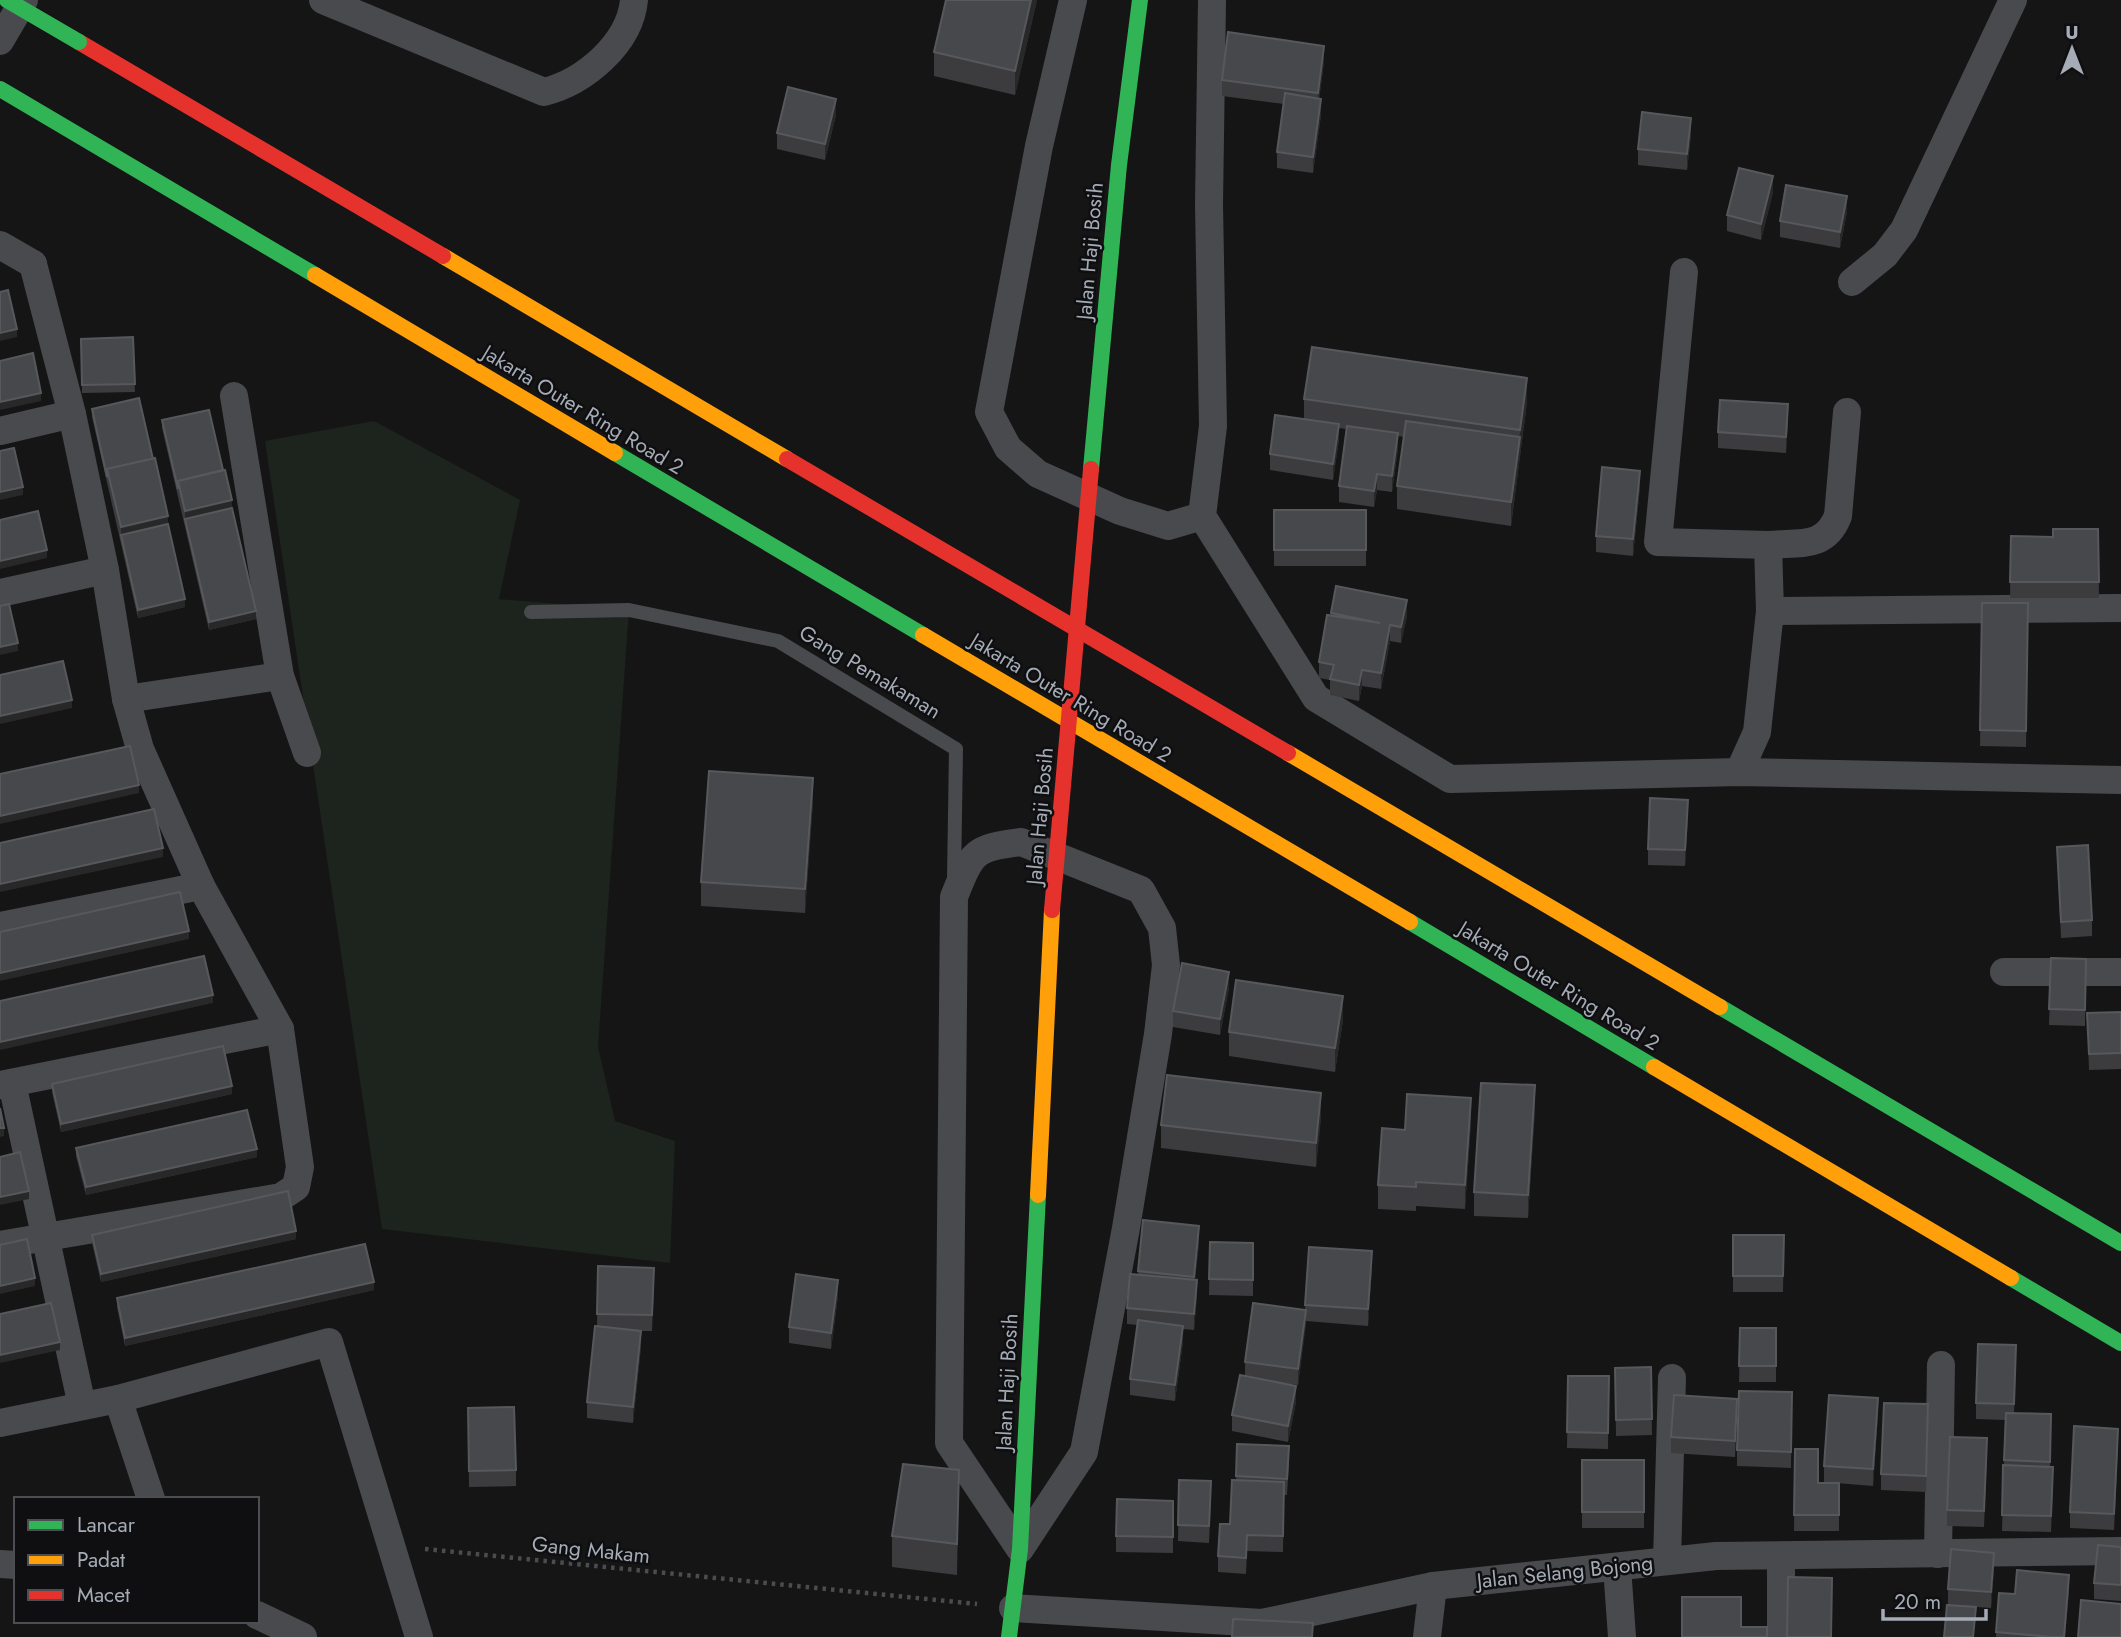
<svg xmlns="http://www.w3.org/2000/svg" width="2121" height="1637" font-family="Jost,sans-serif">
	<rect width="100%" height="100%" fill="#151515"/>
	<polygon fill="#1d231d" points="374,421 520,500 499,599 629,610 598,1047 615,1121 675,1141 670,1263 382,1229 265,441"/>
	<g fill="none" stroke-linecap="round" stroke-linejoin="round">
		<polyline stroke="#4b4c50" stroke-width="4.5" stroke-dasharray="3.5 5" stroke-linecap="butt" points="425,1549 977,1604"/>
		<polyline stroke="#494a4e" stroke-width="14" points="531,612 629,610 778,641 956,749 954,878"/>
		<g stroke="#494a4e" stroke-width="28">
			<path d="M323 0 544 92C584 82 630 44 634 0"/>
			<polyline points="1073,0 1039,146 989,412 1008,448 1038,474 1120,511 1168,526 1202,516"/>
			<polyline points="1212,0 1209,204 1213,426 1202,516 1316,698 1450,779 1739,772 2121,780"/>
			<polyline points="0,41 24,0"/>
			<polyline points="0,245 33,264"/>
			<polyline points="1684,272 1658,542 1768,545"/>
			<polyline points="1852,282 1885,255 1904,230 2013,0"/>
			<polyline points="234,396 280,676 307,753"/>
			<polyline points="0,431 72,414"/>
			<polyline points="0,593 105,570"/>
			<polyline points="1770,611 2121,608"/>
			<polyline points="126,699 280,676"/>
			<path d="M1739 772 1757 732 1770 611 1768 545C1800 542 1825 549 1838 516L1847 412"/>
			<path d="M1021 842 1141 890 1162 928 1166 965 1158 1034 1126 1228 1084 1452 1020 1549 949 1443 954 897C972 852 973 848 1021 842Z"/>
			<polyline points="0,926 201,886"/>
			<polyline points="2004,972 2121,972"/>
			<polyline points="12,1083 82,1406"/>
			<polyline points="0,1085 280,1029"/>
			<polyline points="0,1245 281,1197 296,1187 300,1167 280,1029 201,886 140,749 126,699 105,570 72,414 33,264"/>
			<polyline points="118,1399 151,1499"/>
			<polyline points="0,1423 118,1399 329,1342 419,1637"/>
			<polyline points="1938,1554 1941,1365"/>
			<polyline points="1781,1556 1781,1637"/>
			<polyline points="1667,1561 1672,1378"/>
			<polyline points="0,1564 16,1565"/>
			<polyline points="1617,1567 1622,1637"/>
			<polyline points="1013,1608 1262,1623 1433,1586 1716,1556 2121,1551"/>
			<polyline points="257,1615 303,1637"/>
			<polyline points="1427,1637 1433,1586"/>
		</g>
		<g stroke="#30b455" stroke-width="16">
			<polyline points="0,89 315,275"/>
			<polyline points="615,453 923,635"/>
			<polyline points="1091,469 1119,165 1140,0"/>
			<polyline points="1410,922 1654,1067"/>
			<polyline points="1720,1007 2121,1243"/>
			<polyline points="2011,1278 2121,1343"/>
			<polyline points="1009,1637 1020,1549 1038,1195"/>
		</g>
		<g stroke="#ff9f0a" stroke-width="16">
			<polyline points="443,256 787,459"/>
			<polyline points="315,275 615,453"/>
			<polyline points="923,635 1410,922"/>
			<polyline points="1288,753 1720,1007"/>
			<polyline points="1654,1067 2011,1278"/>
			<polyline points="1038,1195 1052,910"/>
		</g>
		<g stroke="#e5322d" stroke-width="16">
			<polyline points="79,42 443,256"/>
			<polyline points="787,459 1288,753"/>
		</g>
		<polyline stroke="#30b455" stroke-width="16" points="7,0 79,42"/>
		<polyline stroke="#e5322d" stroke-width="16" points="1052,910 1091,469"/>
	</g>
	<g fill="#3c3c3f">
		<polygon points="1037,0 1015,95 934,76 934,52"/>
		<polygon points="1324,62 1319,99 1321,115 1313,173 1277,168 1277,152 1284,104 1222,96 1222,80"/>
		<polygon points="836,115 825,160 777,149 777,133"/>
		<polygon points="1691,134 1687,170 1638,165 1638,149"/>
		<polygon points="1773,192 1761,240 1727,231 1727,215"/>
		<polygon points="1847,212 1840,248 1780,237 1780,221"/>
		<polygon points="133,337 135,392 82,393 81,339"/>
		<polygon points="1304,399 1527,402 1511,526 1397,509 1397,486 1404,437 1398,436 1398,449 1392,492 1377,490 1374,507 1339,502 1339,486 1346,429 1339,428 1339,440 1333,480 1270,470 1270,454 1304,419"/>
		<polygon points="92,409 168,524 185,607 138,618 92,417"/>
		<polygon points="162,420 232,508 256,619 209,630 162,428"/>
		<polygon points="1788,420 1786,453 1718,448 1718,432"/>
		<polygon points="1640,487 1633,556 1596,552 1596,536"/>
		<rect x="1274" y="510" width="92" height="56"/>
		<polygon points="2098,529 2099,598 2010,598 2011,536 2053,537"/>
		<polygon points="1982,603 2028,603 2026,747 1980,746"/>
		<polygon points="1331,613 1407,616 1401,643 1390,641 1381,689 1362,686 1359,701 1330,695 1330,680 1319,678 1319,662"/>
		<polygon points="813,801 805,913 701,906 701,882"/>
		<polygon points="1688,816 1685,866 1648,865 1648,849"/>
		<polygon points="2057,847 2092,920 2092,936 2061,938"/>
		<polygon points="2051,958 2086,959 2085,1026 2049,1025"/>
		<polygon points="1229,988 1220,1035 1173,1027 1173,1011"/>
		<polygon points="2121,1012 2121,1069 2089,1070 2087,1013"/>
		<polygon points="1343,1020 1335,1072 1229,1056 1229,1032"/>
		<polygon points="52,1084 232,1094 61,1132 52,1092"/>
		<polygon points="1535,1109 1528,1218 1474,1216 1474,1192"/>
		<polygon points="1321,1117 1316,1167 1161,1148 1161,1125"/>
		<polygon points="1471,1122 1465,1209 1416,1206 1416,1211 1378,1209 1378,1185 1405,1130"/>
		<polygon points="76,1148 257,1157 86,1195 76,1156"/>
		<polygon points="1143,1220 1199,1242 1195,1279 1197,1296 1194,1330 1183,1329 1183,1342 1175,1401 1130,1395 1130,1379 1138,1325 1127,1324 1127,1308 1138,1274"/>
		<polygon points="92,1235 296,1239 101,1282 92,1243"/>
		<polygon points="1733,1235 1784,1235 1783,1292 1733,1292"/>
		<polygon points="1210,1242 1253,1243 1253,1296 1209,1295"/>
		<polygon points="598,1266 654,1284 652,1331 636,1331 641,1347 633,1423 587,1418 587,1402 597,1326"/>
		<polygon points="1372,1267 1368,1326 1306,1321 1298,1385 1280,1383 1296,1402 1288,1442 1232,1431 1232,1415 1245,1376 1245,1362 1305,1310 1305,1305"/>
		<polygon points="374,1290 125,1346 117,1307 117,1298"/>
		<polygon points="838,1296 831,1349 789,1343 789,1327"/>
		<polygon points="1740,1328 1776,1328 1776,1382 1739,1382"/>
		<polygon points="2016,1361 2014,1413 2051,1414 2050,1467 2053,1483 2051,1532 2002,1531 2005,1420 1976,1419 1976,1403"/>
		<polygon points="1651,1367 1652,1435 1616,1436 1615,1368"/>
		<polygon points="1568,1376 1609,1376 1608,1449 1567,1448"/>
		<polygon points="1792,1392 1791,1468 1737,1466 1737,1450"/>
		<polygon points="468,1408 516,1470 516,1486 469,1487"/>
		<polygon points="1878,1414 1873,1486 1824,1482 1824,1466"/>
		<polygon points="1737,1415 1735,1457 1671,1453 1671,1437"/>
		<polygon points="1928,1420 1926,1492 1881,1490 1881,1474"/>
		<polygon points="1237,1444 1289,1463 1287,1495 1284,1495 1283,1552 1247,1551 1246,1574 1218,1572 1218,1556 1230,1524 1236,1481"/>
		<polygon points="2118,1445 2114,1530 2070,1528 2070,1512"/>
		<polygon points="1795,1449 1818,1483 1839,1483 1839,1531 1794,1531"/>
		<polygon points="1987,1454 1984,1527 1947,1526 1947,1510"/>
		<rect x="1582" y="1460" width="62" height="68"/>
		<polygon points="959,1470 957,1575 892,1567 892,1536"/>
		<polygon points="1179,1480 1211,1497 1209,1543 1178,1541"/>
		<polygon points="1173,1501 1173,1553 1116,1552 1116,1536"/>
		<polygon points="2121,1547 2121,1601 2094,1599 2094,1583"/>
		<polygon points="1994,1569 1991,1608 1948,1605 1948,1589"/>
		<polygon points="2069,1591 2065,1637 1996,1637 1996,1632 2015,1594"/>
	</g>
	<g fill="#282829">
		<polygon points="1031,0 1037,0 1015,95 1015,71"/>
		<polygon points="1324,46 1324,62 1318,109 1318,93"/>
		<polygon points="836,99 836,115 825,160 825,144"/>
		<polygon points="1321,99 1321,115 1313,173 1313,157"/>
		<polygon points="1691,118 1691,134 1687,170 1687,154"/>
		<polygon points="1773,176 1773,192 1761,240 1761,224"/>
		<polygon points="1847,196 1847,212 1840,248 1840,232"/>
		<polygon points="17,329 17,337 0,341 0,333"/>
		<polygon points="1527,378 1527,402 1511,526 1511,502"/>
		<polygon points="41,393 41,401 0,410 0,402"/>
		<polygon points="1788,404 1788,420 1786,453 1786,437"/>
		<polygon points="1339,424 1339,440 1333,480 1333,464"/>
		<polygon points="1398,433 1398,449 1392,492 1392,476"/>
		<polygon points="1640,471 1640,487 1633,556 1633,539"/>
		<polygon points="1377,474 1377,490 1374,507 1374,491"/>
		<polygon points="23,487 23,495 0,500 0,492"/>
		<polygon points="232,500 232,516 185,519 185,511"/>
		<polygon points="168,516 168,532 121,535 121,527"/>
		<polygon points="47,550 47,558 0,569 0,561"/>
		<polygon points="185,599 185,607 138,618 138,610"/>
		<polygon points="1407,600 1407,616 1401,643 1401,627"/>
		<polygon points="256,611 256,619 209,630 209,622"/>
		<polygon points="1390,625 1390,641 1381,689 1381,673"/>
		<polygon points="18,643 18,651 0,655 0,647"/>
		<polygon points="1362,670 1362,686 1359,701 1359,685"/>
		<polygon points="72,700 72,708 0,724 0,716"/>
		<polygon points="813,778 813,801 805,913 805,889"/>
		<polygon points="139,785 139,793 0,824 0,816"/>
		<polygon points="1688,800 1688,816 1685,866 1685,850"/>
		<polygon points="163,848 163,857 0,892 0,884"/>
		<polygon points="189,931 189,939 0,981 0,973"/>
		<polygon points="1229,972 1229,988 1220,1035 1220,1019"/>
		<polygon points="213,995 213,1003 0,1050 0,1042"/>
		<polygon points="1343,996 1343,1020 1335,1072 1335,1048"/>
		<polygon points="1535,1085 1535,1109 1528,1218 1528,1195"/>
		<polygon points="232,1086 232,1094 61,1132 61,1124"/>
		<polygon points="1321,1093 1321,1117 1316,1167 1316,1143"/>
		<polygon points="1471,1098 1471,1122 1465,1209 1465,1185"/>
		<polygon points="0,1128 4,1128 4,1136 0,1137"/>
		<polygon points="257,1149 257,1157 86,1195 86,1187"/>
		<polygon points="29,1191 29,1199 0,1205 0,1197"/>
		<polygon points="1199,1226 1199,1242 1194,1293 1194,1277"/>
		<polygon points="296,1231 296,1239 101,1282 101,1274"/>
		<polygon points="1372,1251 1372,1267 1368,1326 1368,1309"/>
		<polygon points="35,1278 35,1286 0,1294 0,1286"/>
		<polygon points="838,1280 838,1296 831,1349 831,1333"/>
		<polygon points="1197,1280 1197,1296 1194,1330 1194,1314"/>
		<polygon points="374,1282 374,1290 125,1346 125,1338"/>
		<polygon points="1306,1310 1306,1326 1298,1385 1298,1369"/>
		<polygon points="1183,1326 1183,1342 1175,1401 1175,1385"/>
		<polygon points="641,1331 641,1347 633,1423 633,1407"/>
		<polygon points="60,1342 60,1350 0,1363 0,1355"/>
		<polygon points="1296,1386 1296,1402 1288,1442 1288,1426"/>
		<polygon points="1878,1398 1878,1414 1873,1486 1873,1469"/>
		<polygon points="1737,1399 1737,1415 1735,1457 1735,1441"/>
		<polygon points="2118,1429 2118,1445 2114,1530 2114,1514"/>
		<polygon points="1994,1553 1994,1569 1991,1608 1991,1592"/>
		<polygon points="2069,1575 2069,1591 2065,1637 2064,1637"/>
	</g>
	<g fill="#47484c" stroke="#56585c" stroke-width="2">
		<polygon points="946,0 1031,0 1015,71 934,52"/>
		<polygon points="1228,32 1324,46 1318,93 1222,80"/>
		<polygon points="788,87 836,99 825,144 777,133"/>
		<polygon points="1285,93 1321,99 1313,157 1277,152"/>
		<polygon points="1642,112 1691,118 1687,154 1638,149"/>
		<polygon points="1739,168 1773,176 1761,224 1727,215"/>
		<polygon points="1786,185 1847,196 1840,232 1780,221"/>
		<polygon points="8,290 17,329 0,333 0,292"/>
		<polygon points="133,337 135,384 82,385 81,339"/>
		<polygon points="1312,347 1527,378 1520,430 1304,399"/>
		<polygon points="33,353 41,393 0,402 0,361"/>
		<polygon points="139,398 153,459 107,469 107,477 92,409"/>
		<polygon points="1720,400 1788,404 1786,437 1718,432"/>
		<polygon points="209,410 223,470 178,481 178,489 162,420"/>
		<polygon points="1275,415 1339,424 1333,464 1270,454"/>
		<polygon points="1406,421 1520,437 1511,502 1397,486"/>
		<polygon points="1347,426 1398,433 1392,476 1377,474 1374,491 1339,486"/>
		<polygon points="14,448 23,487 0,492 0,451"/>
		<polygon points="155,458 168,516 121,527 107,469"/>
		<polygon points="1602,467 1640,471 1633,539 1596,536"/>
		<polygon points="225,470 232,500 185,511 178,481"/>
		<polygon points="232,508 256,611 209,622 185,519"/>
		<rect x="1274" y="510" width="92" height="40"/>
		<polygon points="38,511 47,550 0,561 0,520"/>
		<polygon points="168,524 185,599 138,610 121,535"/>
		<polygon points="2053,529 2098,529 2099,582 2010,582 2011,536 2053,537"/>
		<polygon points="1336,586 1407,600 1401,627 1390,625 1381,673 1362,670 1359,685 1330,679 1334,665 1319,662 1327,615 1380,623 1331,613"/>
		<polygon points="1982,603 2028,603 2026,731 1980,730"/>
		<polygon points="9,604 18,643 0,647 0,606"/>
		<polygon points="63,661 72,700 0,716 0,675"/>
		<polygon points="130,746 139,785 0,816 0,774"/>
		<polygon points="709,771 813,778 805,889 701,882"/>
		<polygon points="1650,798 1688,800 1685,850 1648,849"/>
		<polygon points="154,809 163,848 0,884 0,843"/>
		<polygon points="2088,845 2092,920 2061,922 2057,847"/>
		<polygon points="180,892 189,931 0,973 0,932"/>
		<polygon points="204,956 213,995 0,1042 0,1001"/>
		<polygon points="2051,958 2086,959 2085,1010 2049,1009"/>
		<polygon points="1182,963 1229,972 1220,1019 1173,1011"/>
		<polygon points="1236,980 1343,996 1335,1048 1229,1032"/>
		<polygon points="2121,1012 2121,1053 2089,1054 2087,1013"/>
		<polygon points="223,1046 232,1086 61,1124 52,1084"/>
		<polygon points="1167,1075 1321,1093 1316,1143 1161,1125"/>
		<polygon points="1481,1083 1535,1085 1528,1195 1474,1192"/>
		<polygon points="1407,1094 1471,1098 1465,1185 1416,1182 1416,1187 1378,1185 1382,1128 1405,1130"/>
		<polygon points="0,1108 4,1128 0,1128"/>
		<polygon points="247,1110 257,1149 86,1187 76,1148"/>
		<polygon points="20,1152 29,1191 0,1197 0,1157"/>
		<polygon points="288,1191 296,1231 101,1274 92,1235"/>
		<polygon points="1143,1220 1199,1226 1194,1277 1138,1271"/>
		<polygon points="1733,1235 1784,1235 1783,1276 1733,1276"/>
		<polygon points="27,1239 35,1278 0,1286 0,1245"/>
		<polygon points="1210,1242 1253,1243 1253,1280 1209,1279"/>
		<polygon points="365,1244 374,1282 125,1338 117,1298"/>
		<polygon points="1309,1247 1372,1251 1368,1309 1305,1305"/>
		<polygon points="598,1266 654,1268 652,1315 597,1314"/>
		<polygon points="796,1274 838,1280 831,1333 789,1327"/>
		<polygon points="1130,1274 1197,1280 1194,1314 1127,1308"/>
		<polygon points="51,1303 60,1342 0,1355 0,1314"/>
		<polygon points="1253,1303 1306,1310 1298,1369 1245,1362"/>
		<polygon points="1138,1320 1183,1326 1175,1385 1130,1379"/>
		<polygon points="595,1326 641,1331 633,1407 587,1402"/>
		<polygon points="1740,1328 1776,1328 1776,1366 1739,1366"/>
		<polygon points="1978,1344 2016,1345 2014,1404 1976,1403"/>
		<polygon points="1651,1367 1652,1419 1616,1420 1615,1368"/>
		<polygon points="1240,1375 1296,1386 1288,1426 1232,1415"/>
		<polygon points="1568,1376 1609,1376 1608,1433 1567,1432"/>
		<polygon points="1739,1391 1792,1392 1791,1452 1737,1450"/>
		<polygon points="1674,1395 1737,1399 1735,1441 1671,1437"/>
		<polygon points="1829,1395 1878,1398 1873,1469 1824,1466"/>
		<polygon points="1884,1403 1928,1404 1926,1476 1881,1474"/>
		<polygon points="514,1407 516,1470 469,1471 468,1408"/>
		<polygon points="2006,1413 2051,1414 2050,1462 2004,1460"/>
		<polygon points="2074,1426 2118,1429 2114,1514 2070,1512"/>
		<polygon points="1950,1437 1987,1438 1984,1511 1947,1510"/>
		<polygon points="1237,1444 1289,1446 1287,1479 1236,1476"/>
		<polygon points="1795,1449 1818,1449 1818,1483 1839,1483 1839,1515 1794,1515"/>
		<rect x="1582" y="1460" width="62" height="52"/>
		<polygon points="903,1464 959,1470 957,1544 892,1536"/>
		<polygon points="2003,1465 2053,1467 2051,1516 2002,1515"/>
		<polygon points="1179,1480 1211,1481 1209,1526 1178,1525"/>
		<polygon points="1232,1480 1284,1482 1283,1536 1247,1535 1246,1558 1218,1556 1220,1524 1230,1524"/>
		<polygon points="1117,1499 1173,1501 1173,1537 1116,1536"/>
		<polygon points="2098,1545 2121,1547 2121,1585 2094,1583"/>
		<polygon points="1951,1549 1994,1553 1991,1592 1948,1589"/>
		<polygon points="2017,1570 2069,1575 2064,1637 2051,1637 1996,1632 1999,1593 2015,1594"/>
		<polygon points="1788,1577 1832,1578 1831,1637 1787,1637"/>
		<polygon points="1682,1597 1741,1597 1741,1627 1767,1627 1767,1637 1682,1637"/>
		<polygon points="2081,1600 2121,1604 2121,1637 2078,1637"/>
		<polygon points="1947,1605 1976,1607 1973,1637 1944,1637"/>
		<polygon points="1233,1619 1313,1623 1312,1637 1232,1637"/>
	</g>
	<g text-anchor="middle" stroke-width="5" stroke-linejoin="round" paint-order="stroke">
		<g font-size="21" fill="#a5acb6" stroke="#0f0f11">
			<text transform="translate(1090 251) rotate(-85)" y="7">Jalan Haji Bosih</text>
			<text transform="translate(583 410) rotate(31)" y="7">Jakarta Outer Ring Road 2</text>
			<text transform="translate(870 672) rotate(31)" y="7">Gang Pemakaman</text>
			<text transform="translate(1071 698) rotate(31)" y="7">Jakarta Outer Ring Road 2</text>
			<text transform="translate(1040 816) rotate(-85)" y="7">Jalan Haji Bosih</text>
			<text transform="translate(1559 986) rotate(31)" y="7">Jakarta Outer Ring Road 2</text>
			<text transform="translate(1007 1382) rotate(-87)" y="7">Jalan Haji Bosih</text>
			<text transform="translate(591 1550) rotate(6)" y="7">Gang Makam</text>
			<text transform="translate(1565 1572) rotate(-6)" y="7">Jalan Selang Bojong</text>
		</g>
	</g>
	<rect x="14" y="1497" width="245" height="126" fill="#0f0f11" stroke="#4b4e53" stroke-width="2"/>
	<rect x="28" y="1520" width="35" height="10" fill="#30b455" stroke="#4b4e53" stroke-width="2"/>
	<text x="77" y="1532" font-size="21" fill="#a5acb6">Lancar</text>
	<rect x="28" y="1555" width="35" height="10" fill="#ff9f0a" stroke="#4b4e53" stroke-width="2"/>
	<text x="77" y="1567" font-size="21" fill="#a5acb6">Padat</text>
	<rect x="28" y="1590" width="35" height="10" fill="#e5322d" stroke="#4b4e53" stroke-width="2"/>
	<text x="77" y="1602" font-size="21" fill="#a5acb6">Macet</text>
	<g transform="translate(2072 49)" stroke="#0f0f11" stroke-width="5" paint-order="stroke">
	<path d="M0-5L12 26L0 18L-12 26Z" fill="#a5acb6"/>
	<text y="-10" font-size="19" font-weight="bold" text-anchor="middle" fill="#a5acb6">U</text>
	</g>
	<path d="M1883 1609v10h103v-10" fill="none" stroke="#a5acb6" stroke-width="3.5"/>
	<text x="1894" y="1609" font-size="21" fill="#a5acb6" stroke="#0f0f11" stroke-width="5" paint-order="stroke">20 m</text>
</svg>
